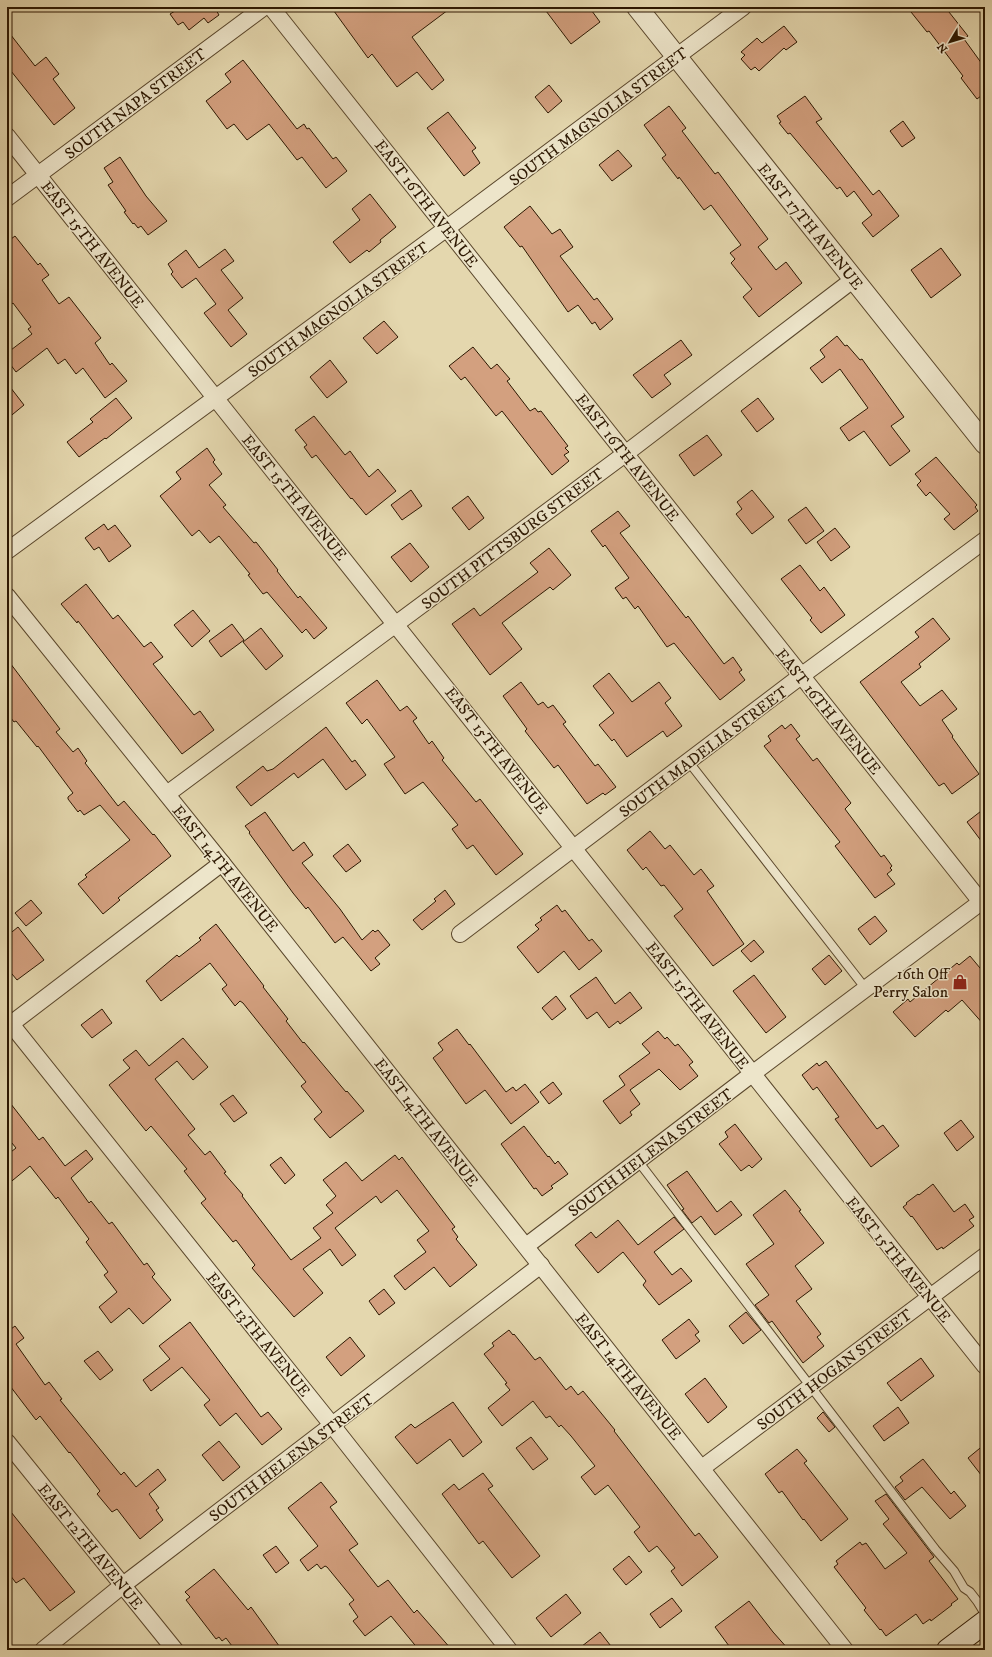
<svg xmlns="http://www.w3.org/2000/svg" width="992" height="1657" font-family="'IM FELL DW Pica',serif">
	<rect width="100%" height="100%" fill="#e4d7ae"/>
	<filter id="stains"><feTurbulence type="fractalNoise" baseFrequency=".005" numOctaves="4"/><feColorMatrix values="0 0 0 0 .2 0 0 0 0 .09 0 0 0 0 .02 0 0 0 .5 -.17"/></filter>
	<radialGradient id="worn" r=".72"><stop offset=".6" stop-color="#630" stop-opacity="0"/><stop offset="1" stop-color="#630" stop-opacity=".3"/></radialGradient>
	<g fill="#d3a07f" stroke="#2c1701">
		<polygon points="172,7 220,7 216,10 219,15 208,23 204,18 189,30 183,22 178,25 170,14 175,11"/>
		<polygon points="331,7 452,7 412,37 444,80 432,90 417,72 397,87 372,54 368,58"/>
		<polygon points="543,7 589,7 600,22 571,44"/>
		<polygon points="907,7 945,7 968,36 964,39 985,68 985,93 977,99 961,78 963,76 929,31 927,32"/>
		<polygon points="784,26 797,42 786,50 784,48 759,71 755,67 751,70 741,59 745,55 741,52 757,38 762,43"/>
		<polygon points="7,30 35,66 46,57 59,74 53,79 75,108 54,125 7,66"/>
		<polygon points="243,60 297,129 304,124 307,129 309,128 333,159 336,157 347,171 326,188 302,157 297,160 269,124 247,140 234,124 227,129 206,101 231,82 225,74"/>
		<polygon points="549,85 562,101 548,113 535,97"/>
		<polygon points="805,96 822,119 816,122 873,195 879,190 899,216 873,237 862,223 872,215 854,191 847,197 840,187 837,189 790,133 788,134 779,123 781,122 777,116"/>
		<polygon points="669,106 686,128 682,131 715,174 718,172 768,239 758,247 776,270 786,262 802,283 759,317 743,297 752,289 731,263 735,259 730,253 741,245 711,205 704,210 679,177 678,179 662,158 666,155 644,125"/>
		<polygon points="448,112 476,148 472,151 480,163 464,176 427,128"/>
		<polygon points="903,121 915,138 902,147 890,131"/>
		<polygon points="618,150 632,166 612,181 599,165"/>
		<polygon points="120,157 146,196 167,221 148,235 141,226 138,228 134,223 133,224 124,212 126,211 108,185 113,182 104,168"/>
		<polygon points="370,194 396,227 380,240 381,242 369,252 367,250 350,263 333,242 360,220 352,209"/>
		<polygon points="530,206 552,234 560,229 573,247 560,256 594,300 597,298 613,319 600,330 595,322 592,324 578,305 568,312 522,246 520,247 504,227"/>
		<polygon points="15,236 38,265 40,263 49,275 42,280 59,304 69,297 101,338 95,343 110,365 112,363 127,381 105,398 83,368 76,374 65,359 58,364 47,348 16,372 7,360 7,353 32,334 28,329 31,327 13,303 7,308 7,242"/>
		<polygon points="941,248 961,275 931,298 911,270"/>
		<polygon points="225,249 234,261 221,270 243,298 228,310 247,334 231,347 204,313 216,304 196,278 182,288 171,274 173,272 168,264 186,250 199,268"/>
		<polygon points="384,321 398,337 377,354 363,338"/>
		<polygon points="837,336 845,346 847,345 860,360 862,359 904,417 891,426 910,451 890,466 864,431 849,441 840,428 868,408 840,369 822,383 810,368 825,357 820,350"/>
		<polygon points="681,340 692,355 664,375 671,384 652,398 633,375"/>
		<polygon points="473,347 491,369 497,364 510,379 507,381 530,411 535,408 538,412 541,411 568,446 565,448 569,452 564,455 569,461 552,475 502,411 496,416 465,377 461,380 449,366"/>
		<polygon points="330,360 347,382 327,398 310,377"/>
		<polygon points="7,383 24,405 7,419"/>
		<polygon points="116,398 132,418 106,439 105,438 79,457 67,442 93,422 90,419"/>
		<polygon points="758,398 774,419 757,432 741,411"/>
		<polygon points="314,416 345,455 350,451 369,477 378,469 396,491 366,515 352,498 351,499 316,455 312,458 304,447 307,445 295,430"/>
		<polygon points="707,435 722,455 694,476 679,455"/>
		<polygon points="207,448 215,460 213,462 222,474 209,485 226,505 223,507 254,543 256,542 278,570 277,571 298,598 300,596 327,628 314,639 306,629 302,633 267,592 263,594 248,575 250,574 219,536 210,543 199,530 192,536 160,496 181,479 176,472"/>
		<polygon points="936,457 977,505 975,507 978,511 954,530 944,519 950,514 930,492 926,496 917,485 921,481 915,474"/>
		<polygon points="411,490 422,506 402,520 391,505"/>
		<polygon points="752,490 774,517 752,534 736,514 742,509 737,502"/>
		<polygon points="468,496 484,518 469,530 452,508"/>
		<polygon points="806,507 824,531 806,544 788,520"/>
		<polygon points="618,511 630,526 620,533 686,618 688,616 724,664 733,657 742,670 739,672 745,680 720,700 674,643 667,647 638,606 635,609 626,597 623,599 615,588 629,578 605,545 603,547 591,531"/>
		<polygon points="104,524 108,530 115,525 131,546 109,562 99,547 94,550 85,538"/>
		<polygon points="835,528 850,547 831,561 817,542"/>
		<polygon points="410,543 429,567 411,582 391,557"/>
		<polygon points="549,548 571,575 553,590 550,587 502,623 522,649 490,675 452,624 474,608 480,616 538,572 530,563"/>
		<polygon points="800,565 820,591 824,587 845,615 821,633 810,620 812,618 781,579"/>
		<polygon points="86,584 113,619 118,615 144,647 151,642 163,657 153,664 194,715 200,711 214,730 182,754 78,621 77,623 61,604"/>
		<polygon points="193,610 210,631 192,647 174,625"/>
		<polygon points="933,618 950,639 919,664 921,667 901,682 920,706 942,690 957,709 942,720 953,736 952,737 979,774 952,794 944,783 939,786 860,682 919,637 915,632"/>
		<polygon points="232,624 244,640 221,657 209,641"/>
		<polygon points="261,628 283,656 266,670 243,642"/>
		<polygon points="7,659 60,729 56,732 73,752 78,748 87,761 85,763 118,806 124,801 153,835 154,834 171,856 118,898 120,900 103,914 78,884 87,877 85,875 130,840 100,805 84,815 80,810 78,812 68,799 68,797 73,793 38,746 37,747 16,721 14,722 7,713"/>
		<polygon points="609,673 632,702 659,682 671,698 665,703 682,726 667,737 663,731 627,757 614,739 612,741 599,725 614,713 593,686"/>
		<polygon points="377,680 400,711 407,706 417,718 413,721 429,744 432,741 444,758 442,760 476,802 480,799 523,854 496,875 473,845 467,849 452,829 458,825 423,782 405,794 384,764 395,757 367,719 362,724 346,703"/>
		<polygon points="521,682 538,705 543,702 548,708 553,705 566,722 563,724 595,766 598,764 616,787 605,795 603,793 587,804 558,765 554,768 525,731 527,729 503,696"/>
		<polygon points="791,724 800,736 796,739 813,761 817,758 851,803 845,809 881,857 884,855 892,866 890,868 892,870 887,874 895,884 875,898 835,846 840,842 764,746 771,741 768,736 782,725 785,729"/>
		<polygon points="326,727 352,762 355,760 366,775 346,790 323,759 298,778 294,773 251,806 236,787 263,766 267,771 273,769"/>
		<polygon points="985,808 985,846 967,822"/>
		<polygon points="265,812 293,851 304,842 313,855 302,863 340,909 362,940 373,930 375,932 378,930 390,945 375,958 380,964 371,971 343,937 335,943 308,907 306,909 293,893 249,833 250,832 245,826"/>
		<polygon points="650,831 665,849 670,845 694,875 701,869 714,886 707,891 744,944 713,966 674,916 683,909 664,885 661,886 646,867 643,870 627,850"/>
		<polygon points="348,844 361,861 346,872 333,856"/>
		<polygon points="445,890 455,904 422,930 413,920 436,901 434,899"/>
		<polygon points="31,900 42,913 26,926 15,913"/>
		<polygon points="557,905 562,912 565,910 589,941 592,939 602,951 579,970 564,951 538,973 517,947 539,929 535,925 542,920 540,918"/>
		<polygon points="875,916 887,931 870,945 858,929"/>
		<polygon points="216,924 264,986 263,987 288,1019 286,1021 303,1043 304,1042 346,1092 347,1091 364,1111 330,1138 314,1119 322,1112 301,1086 306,1082 243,1003 240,1001 235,1006 222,989 227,985 210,963 161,1001 146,981 177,955 179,957 201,940 199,938"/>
		<polygon points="18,927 44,960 17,980 7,968 7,936"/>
		<polygon points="754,940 764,952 751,962 741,951"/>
		<polygon points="829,955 842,971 825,985 812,969"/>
		<polygon points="970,956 985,974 985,1026 962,1000 948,1012 946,1010 915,1037 893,1012 908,999 910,1002 957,963 959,965"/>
		<polygon points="754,975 786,1017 766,1033 733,991"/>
		<polygon points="596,977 615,1004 630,992 642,1008 620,1024 618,1021 609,1028 597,1012 587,1019 570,996"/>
		<polygon points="556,996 566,1009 552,1020 542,1008"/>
		<polygon points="102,1009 112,1023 92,1038 81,1025"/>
		<polygon points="457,1029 469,1045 470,1044 506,1092 513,1087 516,1091 525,1084 539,1102 511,1124 485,1090 466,1104 433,1058 443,1050 438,1043"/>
		<polygon points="658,1031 665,1039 667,1037 675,1046 678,1044 693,1062 689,1065 698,1076 680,1090 659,1069 630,1090 640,1104 630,1112 632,1115 620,1124 603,1101 625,1085 619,1076 650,1053 642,1044"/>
		<polygon points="183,1038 208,1067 193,1080 177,1061 155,1079 195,1129 188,1135 205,1155 210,1151 226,1172 224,1173 243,1195 242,1196 291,1260 321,1238 313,1228 333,1213 326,1205 336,1196 323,1180 346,1162 362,1181 395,1155 399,1160 402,1157 455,1227 452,1229 458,1237 456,1239 477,1265 450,1287 434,1267 405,1290 394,1276 426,1252 417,1240 429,1231 397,1190 381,1203 376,1196 335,1228 356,1255 342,1266 330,1249 303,1269 323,1293 294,1317 252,1268 255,1265 236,1240 233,1242 201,1203 206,1199 184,1171 187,1169 151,1126 146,1131 109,1085 130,1068 123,1060 136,1050 149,1066"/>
		<polygon points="826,1061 877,1129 883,1125 899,1146 871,1167 835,1119 839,1117 817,1087 813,1090 802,1075 817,1063 819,1066"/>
		<polygon points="553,1082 562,1094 549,1104 540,1092"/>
		<polygon points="233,1095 247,1113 234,1122 220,1104"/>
		<polygon points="7,1099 39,1140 43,1137 65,1166 86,1150 93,1159 71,1178 89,1203 91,1201 109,1224 112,1222 144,1265 147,1263 155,1274 152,1277 171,1300 143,1324 129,1308 111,1323 99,1307 117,1292 104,1275 108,1272 86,1242 89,1239 58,1197 56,1199 30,1166 7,1185 7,1155 16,1148 7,1137"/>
		<polygon points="961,1120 974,1137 957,1151 944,1133"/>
		<polygon points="735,1124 762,1159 752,1168 749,1165 741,1171 719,1144 728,1137 725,1132"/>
		<polygon points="524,1126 548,1157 549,1156 555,1164 558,1161 568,1174 551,1186 553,1188 542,1196 536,1188 534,1189 501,1144"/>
		<polygon points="281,1157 295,1175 285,1184 270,1165"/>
		<polygon points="687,1171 717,1212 731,1201 742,1215 715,1235 701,1216 692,1223 682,1210 684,1209 667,1185"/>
		<polygon points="933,1184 954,1212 965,1204 974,1217 969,1220 974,1226 943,1249 942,1247 937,1250 912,1216 911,1217 903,1207 907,1204 906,1203 918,1194 919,1195"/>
		<polygon points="785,1190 801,1210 799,1211 824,1243 795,1266 812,1289 796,1301 821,1334 817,1337 824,1346 803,1363 772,1321 769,1323 755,1305 769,1295 746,1264 774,1244 753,1215"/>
		<polygon points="674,1217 684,1229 654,1252 672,1275 681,1268 692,1281 659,1305 643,1285 646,1281 623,1252 598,1273 575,1245 591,1232 596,1238 618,1220 638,1245"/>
		<polygon points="384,1289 395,1303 379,1315 369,1301"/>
		<polygon points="746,1312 761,1330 743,1344 729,1326"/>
		<polygon points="689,1319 699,1332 695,1335 700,1341 676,1359 662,1340"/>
		<polygon points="190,1322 261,1417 268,1412 282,1429 262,1445 236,1413 220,1426 204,1405 210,1400 182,1367 151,1391 143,1380 170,1359 159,1346"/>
		<polygon points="15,1326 24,1338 16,1344 45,1385 49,1382 62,1399 60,1400 121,1475 124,1472 136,1487 158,1469 166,1480 149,1494 159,1508 156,1510 163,1520 140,1539 117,1509 112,1512 97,1494 100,1491 70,1452 69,1453 40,1416 36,1420 7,1382 7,1332"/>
		<polygon points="509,1330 513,1335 514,1334 535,1360 540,1357 566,1390 571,1386 578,1395 583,1391 615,1430 614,1431 695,1536 699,1533 718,1557 682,1586 671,1571 675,1568 657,1546 649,1552 634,1532 640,1527 608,1485 595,1495 581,1477 595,1466 571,1436 561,1425 559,1427 550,1416 546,1418 533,1401 502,1426 488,1408 510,1390 505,1384 507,1383 484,1354 494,1346 492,1343"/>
		<polygon points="350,1337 365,1356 341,1376 326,1357"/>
		<polygon points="98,1351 113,1370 100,1380 84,1361"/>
		<polygon points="921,1358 934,1376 901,1401 887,1383"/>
		<polygon points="705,1378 727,1407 708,1423 685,1394"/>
		<polygon points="453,1402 482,1442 463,1457 450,1439 417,1464 395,1437 411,1424 415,1428"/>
		<polygon points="898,1407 909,1423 884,1441 873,1426"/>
		<polygon points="823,1412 835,1427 829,1432 817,1418"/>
		<polygon points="531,1437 548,1459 533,1470 516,1448"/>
		<polygon points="219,1441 240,1467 223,1481 202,1455"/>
		<polygon points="985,1444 985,1480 968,1458"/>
		<polygon points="797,1449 807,1461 804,1463 848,1519 821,1541 804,1519 803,1520 782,1491 779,1493 765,1474"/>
		<polygon points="923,1459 951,1494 954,1491 966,1506 950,1519 922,1487 905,1500 895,1487 903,1481 900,1477"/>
		<polygon points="483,1473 493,1486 488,1489 540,1556 512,1578 483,1541 479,1544 442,1494 454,1484 459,1490"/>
		<polygon points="321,1482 337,1502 330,1507 358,1544 349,1550 378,1587 388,1580 414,1613 417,1610 452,1650 419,1650 391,1616 365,1636 353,1621 358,1617 349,1604 354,1600 327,1567 325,1566 321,1569 317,1564 308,1571 300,1560 318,1546 288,1508"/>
		<polygon points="886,1494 934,1557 929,1561 958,1599 951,1604 952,1605 931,1621 930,1619 923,1624 916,1614 886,1636 881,1629 880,1630 864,1610 866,1608 834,1567 838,1564 836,1561 860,1542 862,1545 866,1543 885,1569 907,1553 883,1524 889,1519 875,1501"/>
		<polygon points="7,1507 75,1592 50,1611 24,1578 16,1583 7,1571"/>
		<polygon points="276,1546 289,1563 276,1573 263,1555"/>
		<polygon points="629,1556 642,1572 626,1585 613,1569"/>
		<polygon points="214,1569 248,1610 251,1607 282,1650 235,1650 226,1638 222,1641 219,1637 216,1639 186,1600 190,1597 185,1592"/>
		<polygon points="566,1594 581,1613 551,1637 536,1618"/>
		<polygon points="672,1598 682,1611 660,1628 650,1614"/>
		<polygon points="749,1601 773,1632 789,1650 732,1650 715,1627"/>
		<polygon points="600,1632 614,1650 577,1650"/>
	</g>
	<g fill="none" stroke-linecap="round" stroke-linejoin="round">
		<g stroke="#5a472c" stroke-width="10">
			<g id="service">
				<polyline points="688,761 866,989"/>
				<polyline points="638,1161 935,1549 954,1571 964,1588 970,1592 977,1601 985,1614"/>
			</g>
		</g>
		<g stroke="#5a472c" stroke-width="18">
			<g id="minor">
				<polyline points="271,7 985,907"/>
				<polyline points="7,136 985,1366"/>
				<polyline points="7,198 264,7"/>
				<polyline points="7,551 447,228 743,7"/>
				<polyline points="7,596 222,863 845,1650"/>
				<polyline points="167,794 625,454 854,279"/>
				<polyline points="460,934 801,676 985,540"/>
				<polyline points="7,1019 332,1425 509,1650"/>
				<polyline points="7,1027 222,863"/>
				<polyline points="526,1246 752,1074 985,899"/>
				<polyline points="7,1442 175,1650"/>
				<polyline points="702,1468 985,1256"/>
				<polyline points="43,1650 123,1585 541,1265"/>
			</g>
		</g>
		<g stroke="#5a472c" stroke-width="22">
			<polyline id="tertiary" points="637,7 985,444"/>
		</g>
		<g stroke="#2c1701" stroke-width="24">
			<polyline id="secondary" points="948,1650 985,1622"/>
		</g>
		<use href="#service" stroke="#ede5ca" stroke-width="8"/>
		<use href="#minor" stroke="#ede5ca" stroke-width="16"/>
		<use href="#tertiary" stroke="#ede5ca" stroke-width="20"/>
		<use href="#secondary" stroke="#ede5ca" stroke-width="22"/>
	</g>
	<defs>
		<g id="shop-bare" transform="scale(1.2)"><path d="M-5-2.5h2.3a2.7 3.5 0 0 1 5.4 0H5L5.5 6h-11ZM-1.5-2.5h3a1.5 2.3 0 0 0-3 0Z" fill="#8f2418" stroke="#ede5ca" stroke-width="2.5" paint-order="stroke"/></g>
	</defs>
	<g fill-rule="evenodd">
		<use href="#shop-bare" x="960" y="982"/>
	</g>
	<g text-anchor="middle" stroke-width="3" stroke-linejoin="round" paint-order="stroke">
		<g font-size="16" fill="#2c1701" stroke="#ede5ca">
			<text transform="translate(135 103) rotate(-37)" y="6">SOUTH NAPA STREET</text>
			<text transform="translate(598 116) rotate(-37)" y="6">SOUTH MAGNOLIA STREET</text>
			<text transform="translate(427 203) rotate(52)" y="6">EAST 16TH AVENUE</text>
			<text transform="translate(811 226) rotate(51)" y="6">EAST 17TH AVENUE</text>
			<text transform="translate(93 244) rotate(52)" y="6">EAST 15TH AVENUE</text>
			<text transform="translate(338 309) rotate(-36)" y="6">SOUTH MAGNOLIA STREET</text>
			<text transform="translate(628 457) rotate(52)" y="6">EAST 16TH AVENUE</text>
			<text transform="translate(295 497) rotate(51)" y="6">EAST 15TH AVENUE</text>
			<text transform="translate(512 538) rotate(-37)" y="6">SOUTH PITTSBURG STREET</text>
			<text transform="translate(829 711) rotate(51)" y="6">EAST 16TH AVENUE</text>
			<text transform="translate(497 750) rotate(52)" y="6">EAST 15TH AVENUE</text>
			<text transform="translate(703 751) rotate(-37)" y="6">SOUTH MADELIA STREET</text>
			<text transform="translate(226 868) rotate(51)" y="6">EAST 14TH AVENUE</text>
			<text transform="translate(698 1005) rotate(52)" y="6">EAST 15TH AVENUE</text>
			<text transform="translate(427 1122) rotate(52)" y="6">EAST 14TH AVENUE</text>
			<text transform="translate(650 1152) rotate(-37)" y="6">SOUTH HELENA STREET</text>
			<text transform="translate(899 1259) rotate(51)" y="6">EAST 15TH AVENUE</text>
			<text transform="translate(259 1334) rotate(51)" y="6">EAST 13TH AVENUE</text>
			<text transform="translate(834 1369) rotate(-37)" y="6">SOUTH HOGAN STREET</text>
			<text transform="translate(629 1376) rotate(51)" y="6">EAST 14TH AVENUE</text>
			<text transform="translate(291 1457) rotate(-37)" y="6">SOUTH HELENA STREET</text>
			<text transform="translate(91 1546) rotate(51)" y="6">EAST 12TH AVENUE</text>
		</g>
		<g font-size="16" fill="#2c1701" stroke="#ede5ca" text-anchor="end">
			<text x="948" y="979">16th Off<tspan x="948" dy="18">Perry Salon</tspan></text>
		</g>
	</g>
	<rect width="992" height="1657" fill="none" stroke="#e4d7ae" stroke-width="24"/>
	<rect x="8" y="8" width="976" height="1641" fill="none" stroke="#2c1701" stroke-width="2"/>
	<rect x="12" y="12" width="968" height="1633" fill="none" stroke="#2c1701"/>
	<g transform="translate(950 42) rotate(232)" stroke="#ede5ca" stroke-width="3" paint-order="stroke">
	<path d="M0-3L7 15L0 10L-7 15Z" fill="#2c1701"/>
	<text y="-6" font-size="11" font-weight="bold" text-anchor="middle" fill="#2c1701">N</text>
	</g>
	<rect width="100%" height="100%" filter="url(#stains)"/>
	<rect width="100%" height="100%" fill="url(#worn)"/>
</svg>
